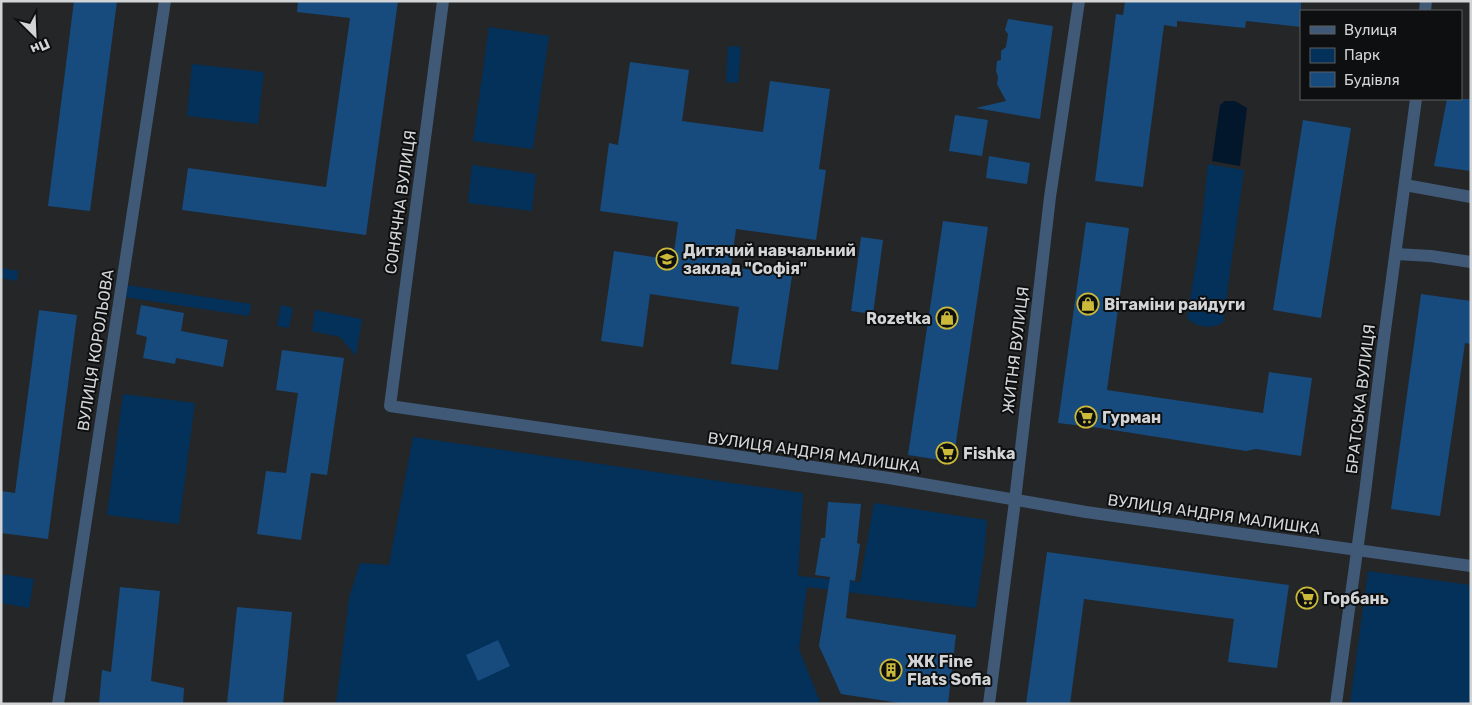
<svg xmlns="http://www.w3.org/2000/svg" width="1472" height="705" font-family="Rubik,sans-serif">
	<rect width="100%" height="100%" fill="#242628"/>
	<g fill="#04315a">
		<polygon points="489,27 549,36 533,149 473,141"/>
		<polygon points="728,46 741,47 738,83 726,82"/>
		<polygon points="192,64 264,72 258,124 187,116"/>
		<path d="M1208 164 1244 170 1223 323C1210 329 1197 328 1187 318L1200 239Z"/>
		<polygon points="472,165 536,174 532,211 468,203"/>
		<polygon points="1,268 18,271 17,281 1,278"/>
		<polygon points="127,285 251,304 249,316 124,297"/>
		<polygon points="281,305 293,308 289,328 277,326"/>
		<polygon points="315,310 362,319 356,356 340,337 312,331"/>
		<polygon points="123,394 195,403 179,524 107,515"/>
		<polygon points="413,437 803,493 798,576 860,582 874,503 987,520 984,555 976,608 807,587 799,649 821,704 336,704 349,598 360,563 389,565"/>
		<polygon points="1368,571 1471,585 1471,704 1350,704"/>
		<polygon points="1,574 34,579 29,608 1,603"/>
	</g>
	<polygon fill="#03172c" points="1225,101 1235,101 1247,108 1240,166 1212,161 1220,105"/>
	<g fill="#174b7e">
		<polygon points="74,1 117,1 90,211 48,206"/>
		<polygon points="298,1 398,1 366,235 182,210 188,168 326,187 350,18 297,12"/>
		<polygon points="1125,1 1301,1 1301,27 1246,21 1245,28 1177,21 1177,27 1164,25 1143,187 1095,181 1116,14 1123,15"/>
		<polygon points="1008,19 1053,26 1040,119 976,108 1006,101 997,84 998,77 996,71 997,61 1001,60 1001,51 1006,47 1008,34 1005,30"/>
		<polygon points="630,62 689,70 682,121 763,132 770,81 830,89 819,169 826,170 816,240 736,229 731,267 792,276 778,370 731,364 739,307 650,294 643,347 601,341 614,251 673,260 678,222 600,211 609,143 618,145"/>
		<polygon points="1447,99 1471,99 1471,171 1434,166"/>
		<polygon points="955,115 988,120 982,156 949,151"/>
		<polygon points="1303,120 1351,128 1321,318 1273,310"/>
		<polygon points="989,156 1030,163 1027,184 986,178"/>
		<polygon points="943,221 988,227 953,462 908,455"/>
		<polygon points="1086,222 1129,228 1107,390 1263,413 1269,372 1312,378 1301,456 1256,449 1246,451 1100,428 1058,423"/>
		<polygon points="861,237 883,240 873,314 851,311"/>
		<polygon points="1421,294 1471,301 1471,344 1465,343 1440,516 1391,509"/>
		<polygon points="141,305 184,313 181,331 228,340 223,367 176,358 175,364 143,358 147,337 136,334"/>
		<polygon points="39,310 77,315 48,539 1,533 1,491 15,493"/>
		<polygon points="282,350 344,358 327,475 311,473 301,540 257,534 266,471 286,473 298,393 276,390"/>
		<polygon points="828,502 861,504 857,543 860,544 855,581 850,580 846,618 956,635 948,704 906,704 841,694 819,646 830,577 815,575 821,538 825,538"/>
		<polygon points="1047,552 1289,585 1277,668 1228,662 1234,619 1084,599 1070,704 1026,704"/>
		<polygon points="120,587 160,591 151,681 184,688 183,704 99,704 102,670 111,672"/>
		<polygon points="237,607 292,612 283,704 227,704"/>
		<polygon points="498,640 510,666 478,681 466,655"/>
	</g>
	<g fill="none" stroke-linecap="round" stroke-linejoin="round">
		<g stroke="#3f5976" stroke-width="12">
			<polyline points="443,1 390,406 889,478 1086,512 1471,566"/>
			<polyline points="1425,11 1426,1"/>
			<polyline points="1405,185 1471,197"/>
			<polyline points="1396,254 1431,256 1471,262"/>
			<polyline points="58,704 165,1"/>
			<polyline points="989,704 1014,509 1050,197 1079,1"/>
			<polyline points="1336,704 1365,493 1382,353 1416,99"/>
		</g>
	</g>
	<defs>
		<g id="school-ring" transform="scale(1.125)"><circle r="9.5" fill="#0e0f10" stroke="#cbba39" stroke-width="1.5"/><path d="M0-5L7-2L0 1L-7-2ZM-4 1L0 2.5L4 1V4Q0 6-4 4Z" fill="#cbba39"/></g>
		<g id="shop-ring" transform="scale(1.125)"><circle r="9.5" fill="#0e0f10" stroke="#cbba39" stroke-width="1.5"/><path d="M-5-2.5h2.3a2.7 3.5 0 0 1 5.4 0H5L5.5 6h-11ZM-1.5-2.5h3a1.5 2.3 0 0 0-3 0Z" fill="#cbba39"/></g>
		<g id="supermarket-ring" transform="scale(1.125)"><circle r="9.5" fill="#0e0f10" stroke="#cbba39" stroke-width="1.5"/><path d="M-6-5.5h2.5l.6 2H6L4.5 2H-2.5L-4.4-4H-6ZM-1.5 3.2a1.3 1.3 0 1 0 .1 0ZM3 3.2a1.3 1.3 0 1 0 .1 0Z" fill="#cbba39"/></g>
		<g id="building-ring" transform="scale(1.125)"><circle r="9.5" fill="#0e0f10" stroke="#cbba39" stroke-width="1.5"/><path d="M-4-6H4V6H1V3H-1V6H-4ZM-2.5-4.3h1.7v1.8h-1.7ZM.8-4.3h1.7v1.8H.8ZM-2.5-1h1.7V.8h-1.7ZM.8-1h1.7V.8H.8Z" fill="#cbba39"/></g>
	</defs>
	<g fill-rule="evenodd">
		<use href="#school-ring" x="667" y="259"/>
		<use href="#shop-ring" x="1088" y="304"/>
		<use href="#shop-ring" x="947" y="318"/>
		<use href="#supermarket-ring" x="1086" y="417"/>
		<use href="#supermarket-ring" x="947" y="453"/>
		<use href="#supermarket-ring" x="1307" y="598"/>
		<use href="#building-ring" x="891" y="670"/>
	</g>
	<g text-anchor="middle" stroke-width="4" stroke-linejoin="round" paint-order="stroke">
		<g font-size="16" fill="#d2d4d5" stroke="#0e0f10">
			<text transform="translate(400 202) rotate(-82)" y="6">СОНЯЧНА ВУЛИЦЯ</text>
			<text transform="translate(95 350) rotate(-81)" y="6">ВУЛИЦЯ КОРОЛЬОВА</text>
			<text transform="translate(1015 350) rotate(-83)" y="6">ЖИТНЯ ВУЛИЦЯ</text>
			<text transform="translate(1360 399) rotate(-83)" y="6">БРАТСЬКА ВУЛИЦЯ</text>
			<text transform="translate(814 452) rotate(8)" y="6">ВУЛИЦЯ АНДРІЯ МАЛИШКА</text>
			<text transform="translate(1214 514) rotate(8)" y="6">ВУЛИЦЯ АНДРІЯ МАЛИШКА</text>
		</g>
		<g font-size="16" font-weight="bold" fill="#d2d4d5" stroke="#0e0f10" text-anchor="start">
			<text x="683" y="256">Дитячий навчальний<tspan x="683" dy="18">заклад "Софія"</tspan></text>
			<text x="1104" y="310">Вітаміни райдуги</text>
			<text x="931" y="324" text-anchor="end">Rozetka</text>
			<text x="1102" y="423">Гурман</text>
			<text x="963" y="459">Fishka</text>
			<text x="1323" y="604">Горбань</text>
			<text x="907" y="667">ЖК Fine<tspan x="907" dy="18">Flats Sofia</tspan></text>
		</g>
	</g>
	<rect width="1472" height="705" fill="none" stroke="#d2d4d5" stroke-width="5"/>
	<rect x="1300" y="10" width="162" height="90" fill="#0e0f10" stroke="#5c5e5f"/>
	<rect x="1310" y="26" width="25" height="8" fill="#3f5976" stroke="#5c5e5f"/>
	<text x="1344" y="35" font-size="15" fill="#d2d4d5">Вулиця</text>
	<rect x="1310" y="48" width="25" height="15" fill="#04315a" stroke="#5c5e5f"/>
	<text x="1344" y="60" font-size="15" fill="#d2d4d5">Парк</text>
	<rect x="1310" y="72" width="25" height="15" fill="#174b7e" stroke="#5c5e5f"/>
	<text x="1344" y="85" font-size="15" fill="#d2d4d5">Будівля</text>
	<g transform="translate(35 35) rotate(156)" stroke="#0e0f10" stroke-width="4" paint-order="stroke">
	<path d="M0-4L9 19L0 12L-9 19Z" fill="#d2d4d5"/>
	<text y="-8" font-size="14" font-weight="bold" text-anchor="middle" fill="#d2d4d5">Пн</text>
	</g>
</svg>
